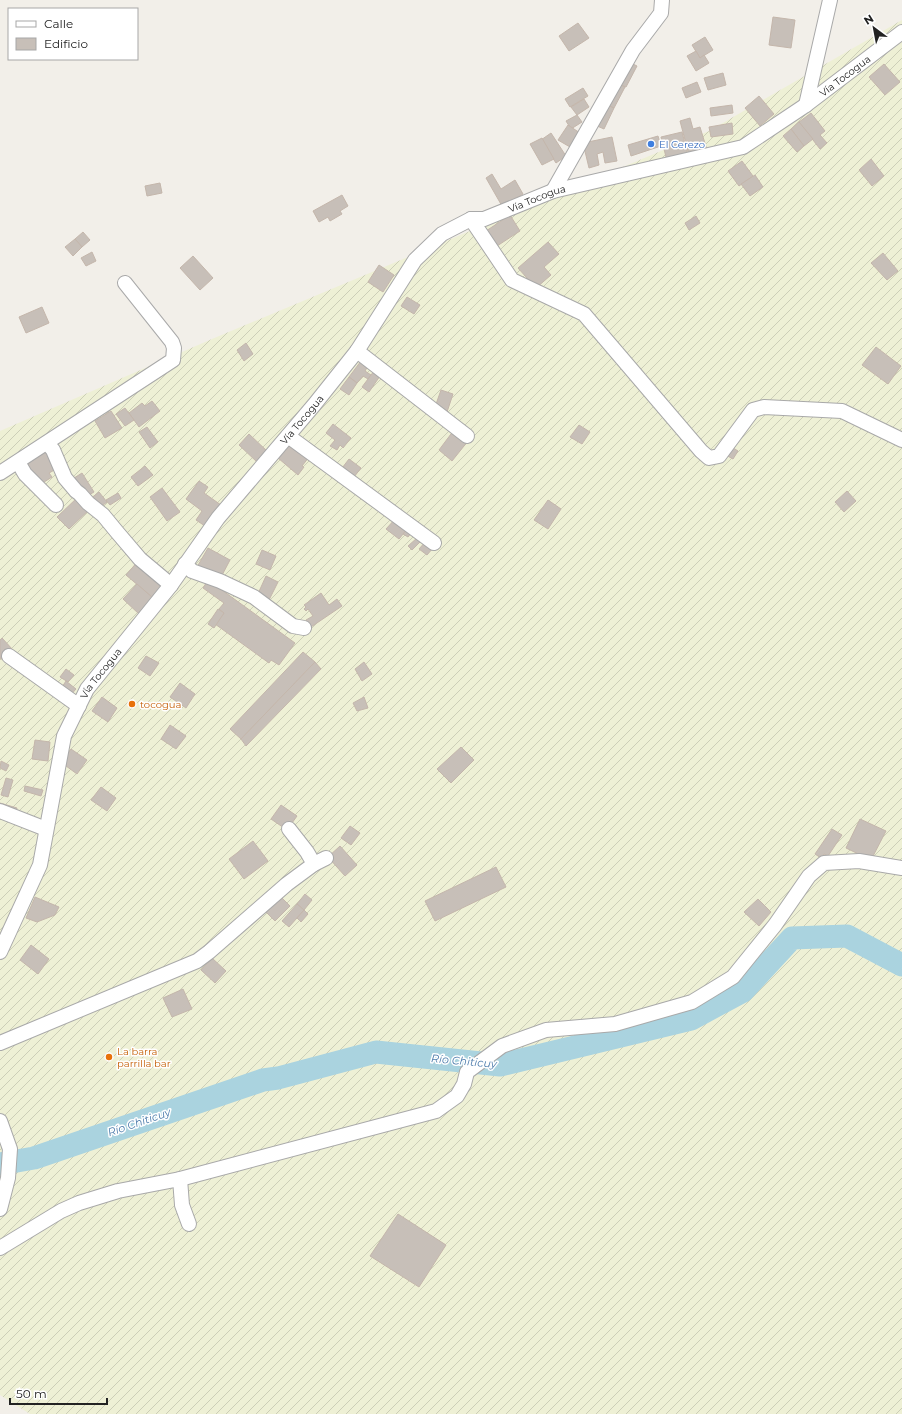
<svg xmlns="http://www.w3.org/2000/svg" width="902" height="1414" font-family="Montserrat,sans-serif">
	<defs>
		<pattern id="farmland-furrows" width="10" height="10" patternUnits="userSpaceOnUse"><rect width="10" height="10" fill="#eef0d5"/><path d="M-1 1l2-2M0 10L10 0M9 11l2-2" fill="none" stroke="#ccceb7"/></pattern>
	</defs>
	<rect width="100%" height="100%" fill="#f2efe9"/>
	<polygon fill="url(#farmland-furrows)" points="902,20 902,1414 30,1414 0,1395 0,431 212,339 709,131"/>
	<g fill="none" stroke-linecap="round" stroke-linejoin="round">
		<polyline stroke="#aad3df" stroke-width="23" points="0,1164 34,1158 263,1080 278,1078 376,1052 500,1065 691,1019 743,991 792,938 847,936 902,965"/>
	</g>
	<g fill="#c7bfb8" stroke="#c4b6ab">
		<polygon points="773,17 795,20 791,48 769,45"/>
		<polygon points="578,23 589,38 569,51 559,36"/>
		<polygon points="705,37 713,50 700,58 692,45"/>
		<polygon points="696,51 700,58 704,55 709,63 696,71 687,56"/>
		<polygon points="629,62 637,66 626,87 618,84"/>
		<polygon points="884,64 900,82 885,95 869,77"/>
		<polygon points="723,73 726,85 708,90 704,78"/>
		<polygon points="697,82 701,92 686,98 682,88"/>
		<polygon points="617,83 625,87 614,108 606,105"/>
		<polygon points="583,88 588,96 570,107 565,99"/>
		<polygon points="759,96 774,114 760,126 745,108"/>
		<polygon points="584,99 589,107 577,115 571,107"/>
		<polygon points="605,104 614,108 604,129 595,125"/>
		<polygon points="732,105 733,113 711,116 710,108"/>
		<polygon points="811,113 825,131 820,135 827,143 820,149 799,122"/>
		<polygon points="577,115 582,122 571,129 566,121"/>
		<polygon points="690,118 693,129 700,127 707,150 689,155 680,121"/>
		<polygon points="799,122 813,139 804,146 791,129"/>
		<polygon points="732,123 733,134 711,137 709,127"/>
		<polygon points="568,125 580,133 570,147 558,140"/>
		<polygon points="791,129 804,146 797,152 783,136"/>
		<polygon points="682,132 688,155 667,161 661,137"/>
		<polygon points="551,133 566,156 556,163 541,140"/>
		<polygon points="658,136 661,146 631,156 628,145"/>
		<polygon points="612,137 617,161 605,163 603,152 597,154 599,165 589,168 583,143"/>
		<polygon points="542,138 554,159 542,165 530,144"/>
		<polygon points="871,159 884,176 872,186 859,170"/>
		<polygon points="742,161 753,176 739,186 728,171"/>
		<polygon points="492,174 501,189 515,180 523,194 502,206 486,178"/>
		<polygon points="755,175 763,187 750,196 741,184"/>
		<polygon points="160,183 162,193 147,196 145,186"/>
		<polygon points="342,195 348,206 340,211 342,214 330,221 328,217 319,222 313,211"/>
		<polygon points="510,215 520,231 497,246 486,231"/>
		<polygon points="696,216 700,223 689,230 685,223"/>
		<polygon points="83,232 90,240 82,247 75,239"/>
		<polygon points="75,239 82,247 73,256 65,247"/>
		<polygon points="548,242 559,254 544,267 551,275 536,288 518,268"/>
		<polygon points="92,252 96,261 86,266 81,258"/>
		<polygon points="883,253 898,271 887,280 871,263"/>
		<polygon points="193,256 213,278 200,290 180,268"/>
		<polygon points="379,265 394,275 383,292 368,282"/>
		<polygon points="407,297 420,305 414,314 401,306"/>
		<polygon points="42,307 49,323 26,333 19,317"/>
		<polygon points="246,343 253,354 244,361 237,350"/>
		<polygon points="876,347 901,366 888,384 862,365"/>
		<polygon points="361,361 368,366 365,371 371,375 368,379 363,376 357,383 349,377"/>
		<polygon points="374,371 380,376 369,392 362,387"/>
		<polygon points="349,377 357,383 349,395 340,389"/>
		<polygon points="441,390 453,394 447,412 435,407"/>
		<polygon points="152,401 160,411 139,427 129,413 142,403 145,406"/>
		<polygon points="125,408 134,420 125,426 116,414"/>
		<polygon points="111,411 122,428 105,438 95,421"/>
		<polygon points="333,424 351,438 343,448 340,445 337,450 330,446 335,440 326,433"/>
		<polygon points="579,425 590,432 582,444 570,437"/>
		<polygon points="147,427 158,442 150,448 139,432"/>
		<polygon points="454,430 468,441 452,461 439,450"/>
		<polygon points="249,434 267,451 257,462 239,445"/>
		<polygon points="292,442 309,457 302,466 304,467 298,475 278,458"/>
		<polygon points="730,446 738,451 733,459 724,454"/>
		<polygon points="47,451 58,468 49,473 52,477 41,484 22,467"/>
		<polygon points="349,459 361,468 354,477 339,472"/>
		<polygon points="145,466 153,475 138,486 131,477"/>
		<polygon points="82,473 94,492 82,499 71,480"/>
		<polygon points="199,481 208,487 204,493 221,505 205,526 196,520 202,511 186,499"/>
		<polygon points="162,488 180,512 167,521 150,497"/>
		<polygon points="847,491 856,501 844,512 835,502"/>
		<polygon points="99,492 107,502 98,509 90,499"/>
		<polygon points="118,493 121,498 110,505 106,500"/>
		<polygon points="78,497 90,509 69,529 57,517"/>
		<polygon points="548,500 561,509 548,529 534,520"/>
		<polygon points="396,518 408,528 399,539 386,529"/>
		<polygon points="408,528 412,532 408,537 403,534"/>
		<polygon points="417,538 420,542 412,550 408,546"/>
		<polygon points="426,541 433,548 427,555 419,549"/>
		<polygon points="208,548 230,560 220,579 197,567"/>
		<polygon points="262,550 276,556 270,570 256,564"/>
		<polygon points="139,560 166,584 153,598 126,575"/>
		<polygon points="266,576 278,582 268,602 257,596"/>
		<polygon points="208,580 295,643 279,665 271,660 269,663 215,624 224,613 219,609 224,603 203,588"/>
		<polygon points="137,584 153,598 139,614 123,599"/>
		<polygon points="321,593 329,605 337,599 342,606 311,627 306,620 313,616 308,609 306,611 304,609 306,607 304,605"/>
		<polygon points="218,609 224,613 214,628 208,624"/>
		<polygon points="2,638 13,650 3,660 0,658 0,640"/>
		<polygon points="303,652 315,662 241,739 230,729"/>
		<polygon points="146,656 159,663 150,676 138,668"/>
		<polygon points="315,662 321,669 246,746 241,739"/>
		<polygon points="364,662 372,674 362,681 355,669"/>
		<polygon points="66,669 74,675 68,682 60,677"/>
		<polygon points="66,681 76,689 69,697 60,690"/>
		<polygon points="180,683 195,694 186,708 170,697"/>
		<polygon points="102,697 117,708 108,722 92,711"/>
		<polygon points="364,697 368,708 357,711 353,703"/>
		<polygon points="170,725 186,736 176,749 161,739"/>
		<polygon points="35,740 50,742 48,761 32,759"/>
		<polygon points="461,747 474,760 451,783 437,769"/>
		<polygon points="71,749 87,760 77,774 62,763"/>
		<polygon points="1,761 9,765 6,771 0,768"/>
		<polygon points="6,778 13,780 8,797 1,795"/>
		<polygon points="25,786 43,790 41,796 24,791"/>
		<polygon points="101,787 116,798 107,811 91,800"/>
		<polygon points="0,803 17,808 16,813 0,808"/>
		<polygon points="281,805 297,816 287,830 271,819"/>
		<polygon points="860,819 886,831 871,860 846,848"/>
		<polygon points="350,826 360,833 351,845 341,838"/>
		<polygon points="832,829 842,835 828,856 824,854 821,858 815,854"/>
		<polygon points="253,841 268,861 244,879 229,859"/>
		<polygon points="340,846 357,865 345,876 328,857"/>
		<polygon points="496,867 506,887 435,921 425,901"/>
		<polygon points="305,894 312,900 304,910 297,904"/>
		<polygon points="279,895 290,906 275,921 264,910"/>
		<polygon points="35,897 59,907 55,915 37,922 26,918"/>
		<polygon points="758,899 771,912 759,926 744,912"/>
		<polygon points="297,904 304,910 289,927 282,921"/>
		<polygon points="304,910 308,914 301,922 297,918"/>
		<polygon points="31,945 49,959 38,974 20,960"/>
		<polygon points="212,958 226,971 215,983 201,970"/>
		<polygon points="183,989 192,1009 172,1017 163,998"/>
		<polygon points="398,1214 446,1245 419,1287 370,1256"/>
	</g>
	<g fill="none" stroke-linecap="round" stroke-linejoin="round">
		<g stroke="#a9a9a9" stroke-width="16">
			<g id="minor">
				<polyline points="806,105 830,0"/>
				<polyline points="553,191 633,50 661,13 662,0"/>
				<polyline points="471,219 512,280 584,314 701,451 709,458 719,456 753,410 764,407 842,411 902,440"/>
				<polyline points="357,351 467,436"/>
				<polyline points="288,436 434,543"/>
				<polyline points="47,443 53,450 65,478 76,491 80,494 88,503 103,515 117,532 140,559 171,585"/>
				<polyline points="18,462 25,474 56,505"/>
				<polyline points="0,473 173,360 174,348 172,342 125,283"/>
				<polyline points="185,564 192,571 220,581 254,597 293,626 304,628"/>
				<polyline points="9,656 79,706"/>
				<polyline points="0,811 46,829"/>
				<polyline points="289,829 307,852 314,864"/>
				<path id="s1" d="M0 952 40 865 64 736 87 689 171 585 218 518 314 405 357 351 415 260 442 234 471 219H484L553 191 743 147 806 105 902 32"/>
				<polyline points="0,1043 197,961 209,952 287,884 314,864 326,858"/>
				<polyline points="0,1121 10,1149 8,1178 0,1209"/>
				<polyline points="180,1179 182,1205 189,1224"/>
				<polyline points="0,1248 61,1211 79,1203 118,1191 180,1179 436,1111 457,1096 464,1084 467,1072 502,1046 546,1030 615,1024 692,1002 733,977 775,925 809,876 824,863 859,861 902,868"/>
			</g>
		</g>
		<use href="#minor" stroke="#fff" stroke-width="14"/>
	</g>
	<circle fill="#3f7fe0" stroke="#fff" stroke-width="1.5" cx="651" cy="144" r="4"/>
	<g fill="#e8710a" stroke="#fff" stroke-width="1.5">
		<circle cx="132" cy="704" r="4"/>
		<circle cx="109" cy="1057" r="4"/>
	</g>
	<g text-anchor="middle" stroke-width="3" stroke-linejoin="round" paint-order="stroke">
		<g font-size="10" fill="#222" stroke="#fff">
			<text dy="4" stroke="none"><textPath href="#s1" startOffset="1297">Vía Tocogua</textPath></text>
			<text dy="4" stroke="none"><textPath href="#s1" startOffset="960">Vía Tocogua</textPath></text>
			<text dy="4" stroke="none"><textPath href="#s1" startOffset="624">Vía Tocogua</textPath></text>
			<text dy="4" stroke="none"><textPath href="#s1" startOffset="300">Vía Tocogua</textPath></text>
		</g>
		<g font-size="10" fill="#366cbe" stroke="#fff" text-anchor="start">
			<text x="659" y="148">El Cerezo</text>
		</g>
		<g font-size="10" fill="#c56008" stroke="#fff" text-anchor="start">
			<text x="140" y="708">tocogua</text>
			<text x="117" y="1055">La barra<tspan x="117" dy="12">parrilla bar</tspan></text>
		</g>
		<g font-size="11" font-style="italic" fill="#4a7aab" stroke="#fff">
			<text transform="translate(464 1061) rotate(5)" y="4">Río Chiticuy</text>
			<text transform="translate(139 1122) rotate(-19)" y="4">Río Chiticuy</text>
		</g>
	</g>
	<rect x="8" y="8" width="130" height="52" fill="#ffffff" stroke="#a7a7a7"/>
	<rect x="16" y="21" width="20" height="6" fill="#ffffff" stroke="#a7a7a7"/>
	<text x="44" y="28" font-size="12" fill="#222222">Calle</text>
	<rect x="16" y="38" width="20" height="12" fill="#c7bfb8" stroke="#a7a7a7"/>
	<text x="44" y="48" font-size="12" fill="#222222">Edificio</text>
	<g transform="translate(874 28) rotate(328)" stroke="#ffffff" stroke-width="3" paint-order="stroke">
	<path d="M0-3L7 15L0 10L-7 15Z" fill="#222222"/>
	<text y="-6" font-size="11" font-weight="bold" text-anchor="middle" fill="#222222">N</text>
	</g>
	<path d="M10 1398v6h97v-6" fill="none" stroke="#222222" stroke-width="2"/>
	<text x="16" y="1398" font-size="12" fill="#222222" stroke="#ffffff" stroke-width="3" paint-order="stroke">50 m</text>
</svg>
